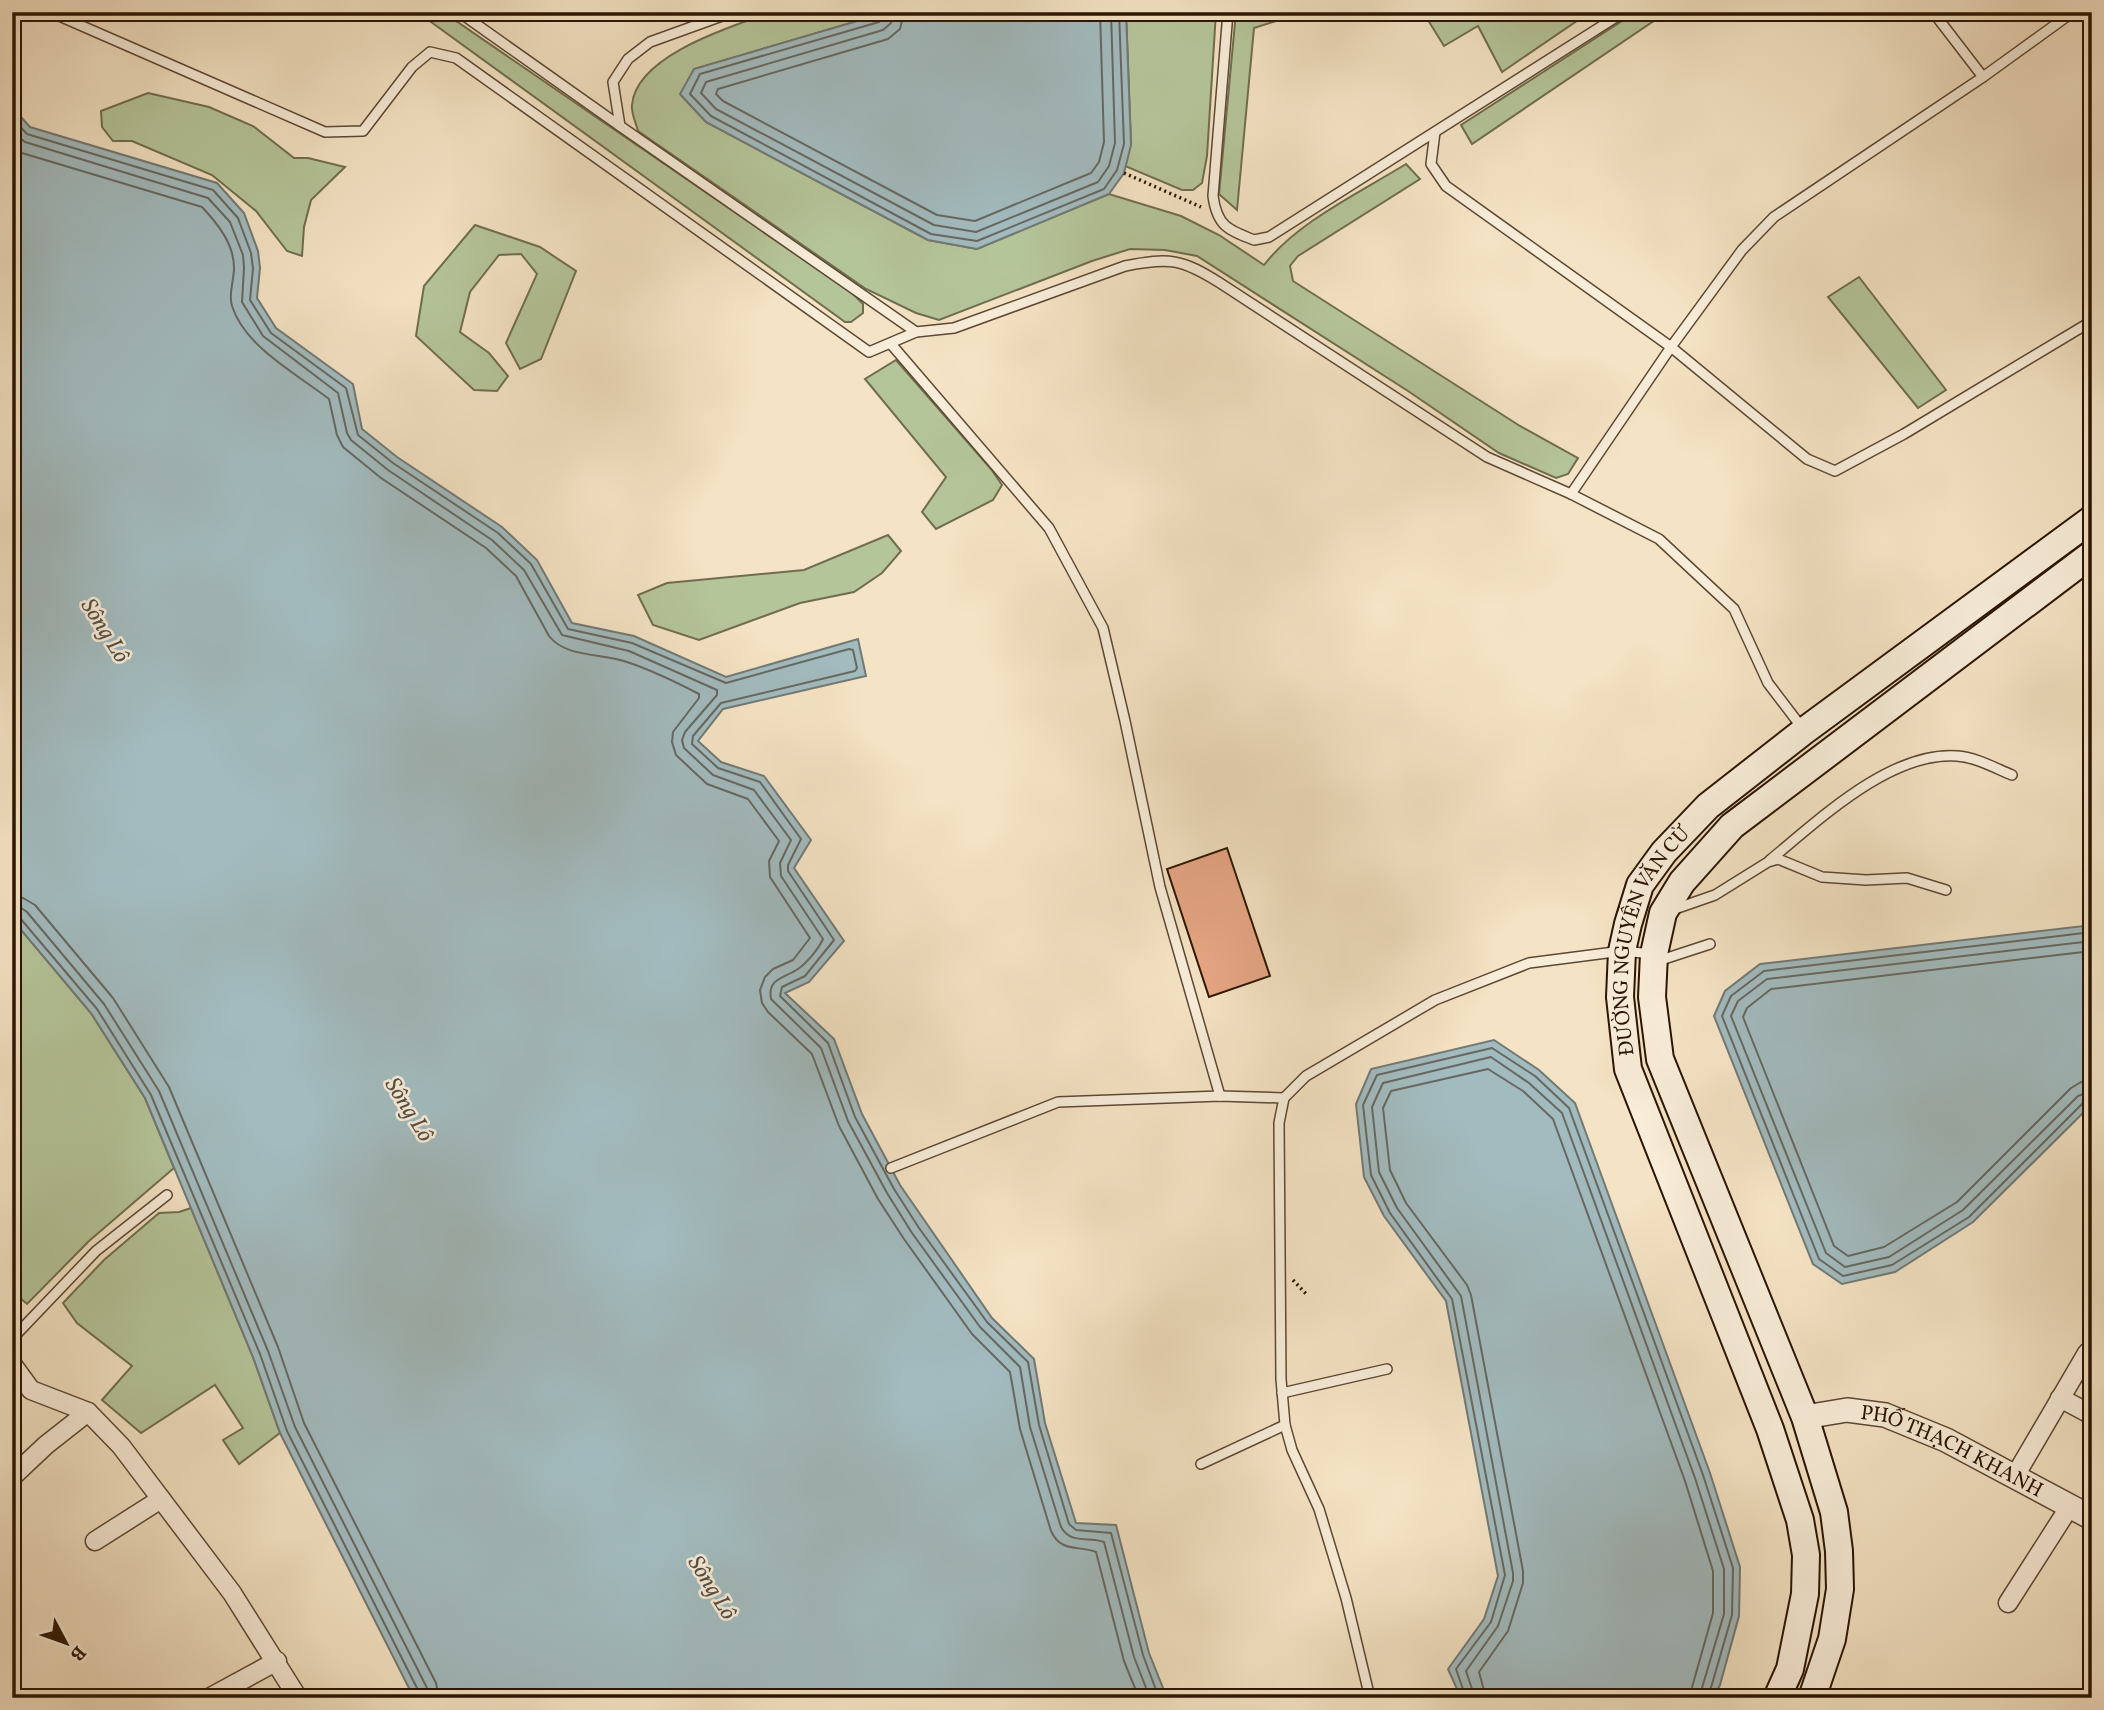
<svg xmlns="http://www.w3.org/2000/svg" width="2104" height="1710" font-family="Vollkorn,serif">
	<rect width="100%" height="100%" fill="#f4e3c4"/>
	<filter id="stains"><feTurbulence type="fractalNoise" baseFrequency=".00286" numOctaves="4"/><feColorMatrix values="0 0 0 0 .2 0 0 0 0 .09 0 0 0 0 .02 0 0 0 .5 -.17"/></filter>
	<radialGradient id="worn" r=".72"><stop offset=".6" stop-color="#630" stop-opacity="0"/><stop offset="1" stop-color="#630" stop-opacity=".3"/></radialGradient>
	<g fill="#b5c59a" stroke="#706d4e" stroke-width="2">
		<polygon points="421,12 443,12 851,292 863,304 863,313 851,322 845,322 420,14"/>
		<path d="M772 12H888L694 69 681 95 706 122 928 240 977 249 1109 194 1181 216 1219 235 1264 265C1297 222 1359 193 1406 164L1420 179 1298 256 1290 266 1293 281 1520 426 1578 458 1568 474 1556 478 1499 453 1408 391 1197 256 1165 250 1130 249 1092 261 939 320 916 313 866 289 638 131C636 123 631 113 632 105 636 55 733 26 772 12Z"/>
		<polygon points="1126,12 1216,12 1207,156 1202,183 1193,190 1182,190 1125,166 1131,144"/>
		<polygon points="1236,12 1304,12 1254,28 1237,210 1219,194"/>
		<polygon points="1423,12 1590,12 1502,72 1478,26 1444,46"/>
		<polygon points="1636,12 1667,12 1472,144 1461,125"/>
		<polygon points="148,93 209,107 253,126 294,158 308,158 345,167 311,200 304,227 302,256 287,251 256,211 212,175 132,141 113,141 102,127 101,111"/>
		<polygon points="475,225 540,247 576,271 541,359 520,369 506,343 537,274 521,254 499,255 470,292 460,332 489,353 508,376 497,391 474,390 416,336 424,286"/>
		<polygon points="1859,277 1946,390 1918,408 1828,297"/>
		<polygon points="896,360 991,469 1002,485 993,500 936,529 922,512 946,477 865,379"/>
		<polygon points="888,535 901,551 882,573 854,592 800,603 699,640 653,625 638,595 667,583 804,570"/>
		<polygon points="12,919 91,1013 145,1098 174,1168 89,1241 27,1304 12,1291"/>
		<polygon points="191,1208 253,1357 280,1433 239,1464 223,1440 243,1428 215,1385 141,1433 102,1400 132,1366 77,1323 63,1303 104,1260 159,1213 179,1212"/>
	</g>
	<g fill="#a2bbbf" stroke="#727974" stroke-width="2">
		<polygon points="888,12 1126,12 1131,145 1124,173 1109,194 977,249 928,240 706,122 680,94 694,69"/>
		<polygon points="12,107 30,127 217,183 244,213 258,251 260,268 257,298 276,328 353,384 362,429 397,457 502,527 537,560 572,623 634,636 726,677 858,639 866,676 723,709 698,741 721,762 764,776 811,840 794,868 844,941 809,982 785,993 834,1039 862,1114 900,1185 992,1318 1034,1359 1045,1423 1076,1523 1116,1525 1149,1653 1167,1698 414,1698 280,1433 253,1357 145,1098 91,1013 12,919"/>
		<polygon points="2092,925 2092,1104 1973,1222 1895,1272 1842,1284 1813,1264 1714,1016 1725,991 1760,964"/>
		<polygon points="1494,1040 1539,1070 1575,1103 1710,1473 1740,1567 1739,1616 1720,1685 1714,1698 1461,1698 1448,1669 1484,1619 1498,1576 1446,1301 1384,1216 1364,1177 1356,1104 1371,1069"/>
	</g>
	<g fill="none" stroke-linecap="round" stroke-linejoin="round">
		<g stroke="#666861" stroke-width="2">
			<polyline points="885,12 883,19 879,22 700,74 690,94 711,116 931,234 977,241 1104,189 1117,170 1124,144 1119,12"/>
			<polyline points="893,12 891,23 883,30 706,82 701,93 716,109 934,225 976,232 1098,182 1109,166 1115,143 1111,12"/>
			<polyline points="904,12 900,29 888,39 718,89 716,94 723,101 937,215 975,221 1091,173 1099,162 1104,142 1100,12"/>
			<polyline points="12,118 27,134 213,190 238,218 251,253 253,268 250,300 271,333 346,388 358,435 393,463 498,533 531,564 568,629 632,643 726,683 849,649 853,650 857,668 855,671 721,703 693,736 692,744 718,768 760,782 801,839 788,865 788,871 834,940 805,976 782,987 780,996 828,1043 855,1117 894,1189 919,1228 987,1322 1028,1362 1039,1425 1069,1524 1076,1530 1111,1533 1143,1655 1159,1698"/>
			<path d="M12 131 25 142 208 198 230 222 243 255 244 268 242 302 263 336 338 393 347 433 351 440 388 470 492 540 524 570 562 635 629 651 717 690V695L685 732 682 740 684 748 713 775 754 790 791 840 780 863 781 876 823 939C819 948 807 963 798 969 785 978 767 978 771 999L821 1048 848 1121 887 1193 912 1233 980 1327 1020 1367 1030 1427 1061 1527C1071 1545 1089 1536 1104 1542L1134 1657 1150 1698"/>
			<path d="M12 147 22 153 202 207C218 224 234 244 234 268 234 281 228 294 232 306 245 347 297 374 329 399L337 435 343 447 381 478 486 548 516 576 549 636C566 658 603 653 627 662 651 670 676 682 699 694V698L673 732 672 742 676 755 707 784 748 799 779 841 769 861 770 877 810 938 793 960 773 969 765 977 760 990 762 1003 768 1012 812 1054 839 1126 878 1199 904 1239 972 1334 1010 1372 1020 1429 1051 1531C1061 1553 1078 1545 1096 1552L1124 1661 1139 1698"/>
			<polyline points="12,896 23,898 35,905 113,998 169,1087 278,1347 304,1423 436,1683 439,1698"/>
			<polyline points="12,907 20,907 27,912 104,1004 159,1091 268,1351 295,1427 427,1688 428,1698"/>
			<polyline points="12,915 20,918 97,1009 151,1095 260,1354 287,1431 419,1692 420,1698"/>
			<polyline points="2092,932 1764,971 1731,996 1722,1016 1819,1259 1843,1276 1892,1265 1969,1217 2084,1102 2092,1100"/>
			<polyline points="2092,941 1767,979 1738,1001 1731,1016 1826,1253 1845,1267 1889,1257 1963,1210 2078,1096 2092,1091"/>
			<polyline points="2092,951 1771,989 1747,1008 1743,1017 1834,1246 1848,1256 1884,1247 1957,1202 2071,1088 2081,1082 2092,1081"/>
			<polyline points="1466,1698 1456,1669 1491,1622 1505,1575 1452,1299 1390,1213 1371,1175 1363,1105 1377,1075 1492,1048 1535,1076 1569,1108 1703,1475 1733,1568 1732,1615 1708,1698"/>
			<polyline points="1475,1698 1466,1671 1498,1626 1513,1581 1513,1573 1461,1296 1397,1208 1379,1172 1372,1107 1383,1083 1491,1057 1529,1083 1562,1113 1695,1478 1724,1569 1724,1614 1699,1698"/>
			<polyline points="1486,1698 1479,1672 1508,1631 1523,1583 1523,1571 1471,1295 1467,1285 1406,1203 1390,1170 1383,1108 1391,1091 1488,1069 1523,1091 1553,1119 1685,1481 1713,1571 1713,1613 1689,1698"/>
		</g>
	</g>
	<polygon fill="#e7a684" stroke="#2b1503" stroke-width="2" points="1227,848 1270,976 1209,997 1167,869"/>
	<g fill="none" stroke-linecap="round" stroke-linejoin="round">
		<g stroke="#5d4833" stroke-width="12">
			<g id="service">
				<path d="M50 12 325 132 363 131 412 67 430 52 456 58 869 352 916 332 954 328 1125 266C1170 257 1182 259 1220 283L1487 457 1571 494 1659 539 1734 609 1768 683 1803 729"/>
				<polyline points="459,12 620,126"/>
				<polyline points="733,12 650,42 628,59 613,82 620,126 916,332"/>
				<path d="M1228 12 1213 196C1217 226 1228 230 1254 240L1269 237 1624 12"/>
				<polyline points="1933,12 1983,77"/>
				<polyline points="1435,132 1431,164 1446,186 1671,347 1807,459 1835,471 1904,434 2092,321"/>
				<polyline points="891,344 1049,528 1103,628 1125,721 1160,887 1220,1096"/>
				<polyline points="1571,494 1671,347 1742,250 1774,217 1983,77 2073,12"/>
				<path d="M1770 860C1818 821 1890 751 1957 756 1975 757 1995 768 2012 775"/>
				<polyline points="1672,910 1715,895 1768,862 1778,859 1822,877 1866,880 1907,878 1946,890"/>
				<polyline points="1655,962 1710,944"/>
				<polyline points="891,1168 1058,1102 1220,1096 1284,1098"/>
				<polyline points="12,1339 96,1251 167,1195"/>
				<polyline points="1282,1393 1387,1369"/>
				<polyline points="1201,1464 1285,1425"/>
				<polyline points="1370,1698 1346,1598 1319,1509 1292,1450 1285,1425 1281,1379 1279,1123 1284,1098 1306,1076 1435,1000 1529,963 1622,951 1653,954"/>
			</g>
		</g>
		<g stroke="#5d4833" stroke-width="21">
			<g id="minor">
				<polyline points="12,1364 31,1390 88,1412 121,1446 232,1593 298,1698"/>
				<polyline points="2060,1398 2092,1415"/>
				<polyline points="2015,1476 2087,1353"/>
				<polyline points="12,1477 46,1445 88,1412"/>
				<polyline points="95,1541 161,1499"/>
				<polyline points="2008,1603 2070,1506"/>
				<polyline points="209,1698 277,1661"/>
			</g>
		</g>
		<g stroke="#5d4833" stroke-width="26">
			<g id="tertiary">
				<path id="s1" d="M1805 1417 1847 1410 1885 1415 1946 1440 2092 1518"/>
			</g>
		</g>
		<g stroke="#2b1503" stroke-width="30">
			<g id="secondary">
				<path id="s2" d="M1777 1698 1790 1669 1805 1594 1806 1555 1800 1520 1770 1429 1628 1069 1620 997 1622 951 1628 924 1640 885 1664 852 1708 806 1804 731 2092 519"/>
				<polyline points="1812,1698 1832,1639 1840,1589 1839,1551 1834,1512 1805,1417 1660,1059 1652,997 1654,954 1663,913 1682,882 1732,826 2092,554"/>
			</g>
		</g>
		<g stroke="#2b1503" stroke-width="3.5" stroke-dasharray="2 3.5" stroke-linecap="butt">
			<polyline points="1124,173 1201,207"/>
			<polyline points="1293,1280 1308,1296"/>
		</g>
		<use href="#service" stroke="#f8edd9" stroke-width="9"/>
		<use href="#minor" stroke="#f8edd9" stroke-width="18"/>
		<use href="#tertiary" stroke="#f8edd9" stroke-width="23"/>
		<use href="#secondary" stroke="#f8edd9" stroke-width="26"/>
	</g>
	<g text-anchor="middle" stroke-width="5" stroke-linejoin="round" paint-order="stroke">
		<g font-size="21" fill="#2b1503" stroke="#f8edd9">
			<text dy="7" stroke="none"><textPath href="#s2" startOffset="802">ĐƯỜNG NGUYỄN VĂN CỪ</textPath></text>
			<text dy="7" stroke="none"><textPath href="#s1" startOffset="156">PHỐ THẠCH KHANH</textPath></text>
		</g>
		<g font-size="23" font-style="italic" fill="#554f45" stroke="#f8edd9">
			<text transform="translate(106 630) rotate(58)" y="8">Sông Lô</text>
			<text transform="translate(410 1109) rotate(58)" y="8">Sông Lô</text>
			<text transform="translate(713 1587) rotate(58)" y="8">Sông Lô</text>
		</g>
	</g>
	<rect width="2104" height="1710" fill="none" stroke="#f4e3c4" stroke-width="42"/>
	<rect x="14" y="14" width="2076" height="1682" fill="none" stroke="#2b1503" stroke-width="3.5"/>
	<rect x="21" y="21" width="2062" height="1668" fill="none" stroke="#2b1503" stroke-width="2"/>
	<g transform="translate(66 1643) rotate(131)" stroke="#f8edd9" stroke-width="5" paint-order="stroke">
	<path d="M0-5L12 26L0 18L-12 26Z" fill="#2b1503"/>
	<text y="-10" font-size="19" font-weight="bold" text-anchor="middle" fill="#2b1503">B</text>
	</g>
	<rect width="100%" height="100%" filter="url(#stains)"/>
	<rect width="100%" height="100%" fill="url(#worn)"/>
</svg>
